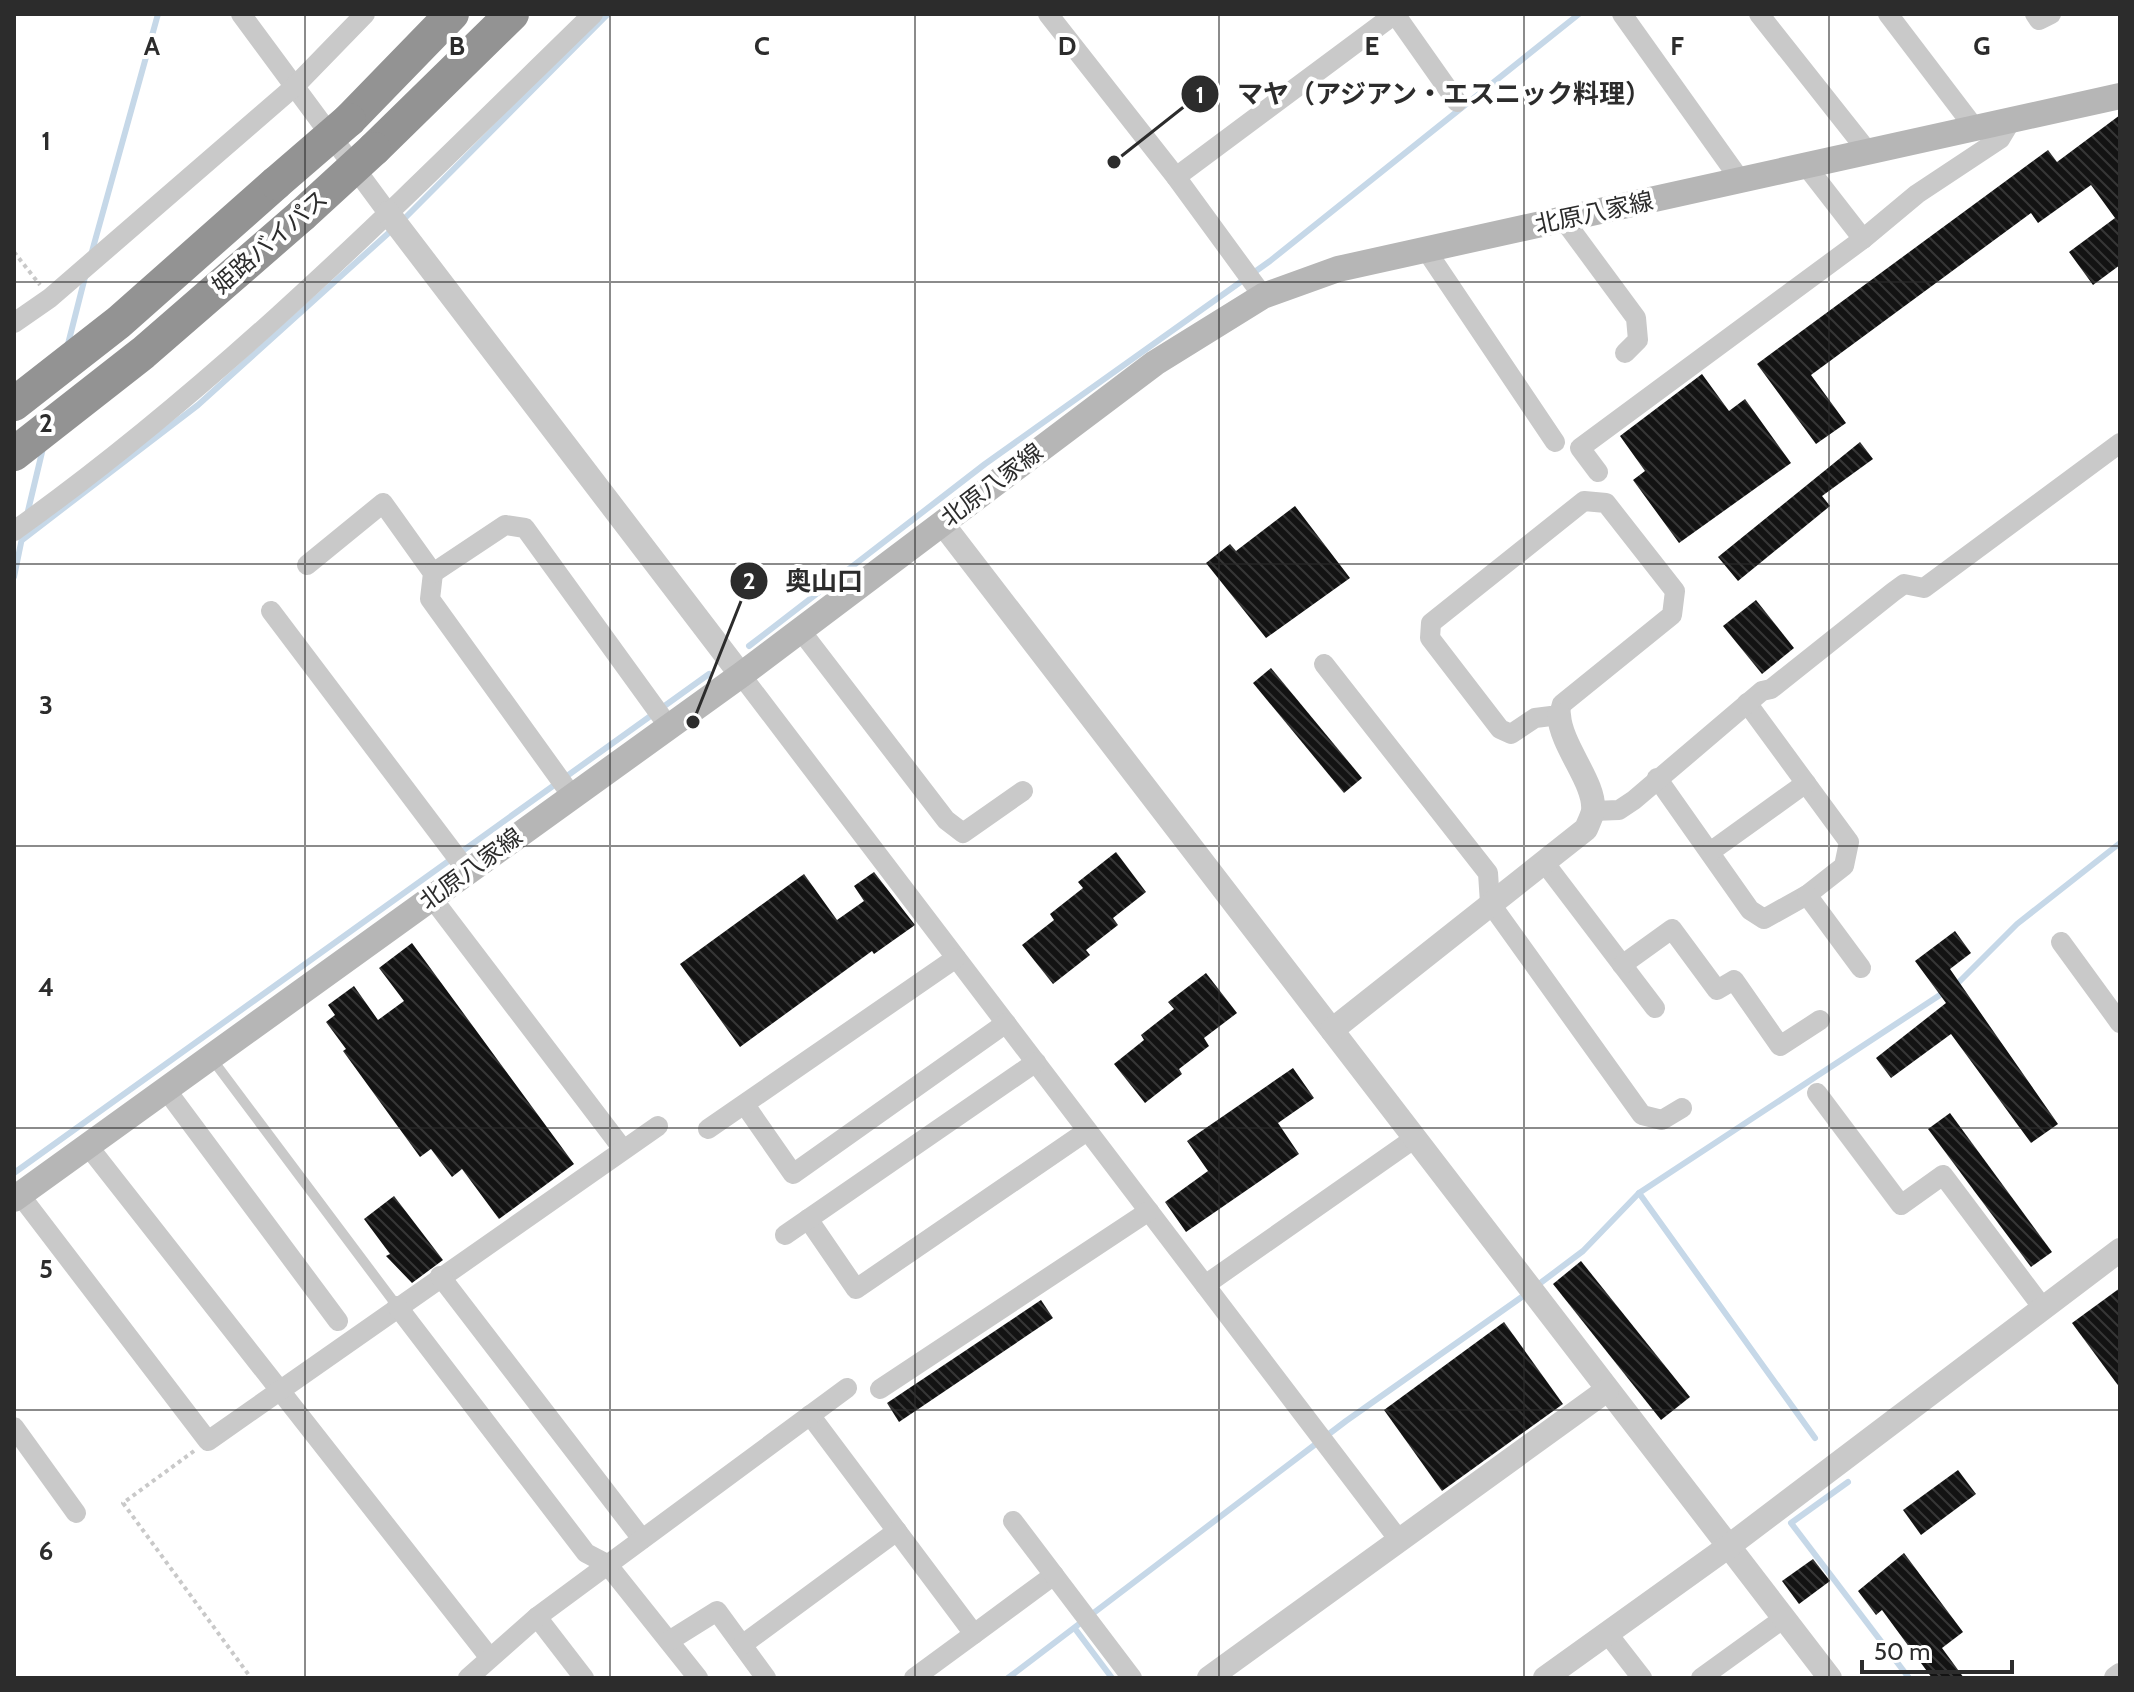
<svg xmlns="http://www.w3.org/2000/svg" width="2134" height="1692" font-family="Cabin,'Noto Sans JP',sans-serif">
	<defs>
		<pattern id="building-back-hatch" width="6" height="6" patternUnits="userSpaceOnUse" patternTransform="scale(2)"><rect width="6" height="6" fill="#131313"/><path d="M-1 5l2 2M0 0l6 6M5-1l2 2" fill="none" stroke="#363636"/></pattern>
	</defs>
	<rect width="100%" height="100%" fill="#fff"/>
	<g fill="none" stroke-linecap="round" stroke-linejoin="round">
		<g stroke="#c6d8e8" stroke-width="6">
			<polyline points="401,222 608,14"/>
			<polyline points="91,255 158,14"/>
			<polyline points="67,348 85,277"/>
			<polyline points="27,515 43,448"/>
			<polyline points="22,540 198,405 393,229"/>
			<polyline points="14,577 22,538"/>
			<polyline points="749,646 985,464 1270,261 1579,14"/>
			<polyline points="1956,985 2017,924 2120,843"/>
			<polyline points="14,1173 709,674"/>
			<polyline points="1639,1193 1815,1438"/>
			<polyline points="1535,1287 1583,1251 1639,1193 1946,991"/>
			<polyline points="1848,1482 1791,1523 1909,1678"/>
			<polyline points="1076,1630 1112,1678"/>
			<polyline points="1008,1678 1346,1421 1526,1294"/>
		</g>
	</g>
	<g fill="url(#building-back-hatch)">
		<polygon points="2120,115 2120,265 2093,285 2069,252 2115,218 2091,185 2038,223 2031,213 1811,375 1846,423 1816,444 1757,364 2048,150 2057,162"/>
		<polygon points="1702,374 1729,411 1745,399 1791,463 1679,543 1633,480 1645,471 1620,436"/>
		<polygon points="1860,442 1873,459 1822,496 1830,506 1738,581 1718,557"/>
		<polygon points="1295,506 1350,578 1266,638 1206,563 1230,544 1236,551"/>
		<polygon points="1756,600 1794,648 1762,674 1723,626"/>
		<polygon points="1271,668 1362,778 1344,793 1253,683"/>
		<polygon points="1116,852 1146,892 1113,918 1118,925 1086,950 1090,955 1053,984 1022,945 1054,920 1050,914 1083,888 1078,882"/>
		<polygon points="874,872 915,925 874,954 872,951 740,1047 680,964 804,874 837,920 864,901 854,886"/>
		<polygon points="1955,931 1971,953 1950,969 2058,1124 2031,1143 1951,1034 1891,1078 1876,1058 1946,1003 1915,961"/>
		<polygon points="412,943 574,1164 499,1219 462,1169 452,1177 431,1149 420,1157 343,1051 346,1049 326,1022 335,1015 328,1005 354,986 378,1020 404,1001 379,968"/>
		<polygon points="1206,973 1237,1013 1204,1038 1209,1046 1179,1069 1182,1074 1145,1103 1114,1064 1144,1040 1141,1035 1174,1009 1168,1002"/>
		<polygon points="1293,1068 1314,1098 1278,1123 1299,1154 1186,1232 1165,1202 1208,1171 1187,1141"/>
		<polygon points="1950,1113 2052,1252 2031,1267 1928,1129"/>
		<polygon points="394,1196 443,1260 412,1283 386,1256 390,1254 364,1219"/>
		<polygon points="1581,1261 1690,1397 1661,1420 1553,1284"/>
		<polygon points="2120,1288 2120,1388 2072,1323"/>
		<polygon points="1041,1300 1053,1318 899,1422 887,1403"/>
		<polygon points="1504,1322 1563,1404 1442,1491 1384,1410"/>
		<polygon points="1958,1470 1976,1494 1921,1535 1903,1510"/>
		<polygon points="1904,1553 1963,1632 1942,1648 1964,1678 1932,1678 1882,1610 1876,1615 1858,1591"/>
		<polygon points="1813,1559 1830,1581 1799,1604 1782,1581"/>
	</g>
	<g fill="none" stroke-linecap="round" stroke-linejoin="round">
		<g stroke="#c9c9c9" stroke-width="4" stroke-dasharray="4 4" stroke-linecap="butt">
			<polyline points="14,252 40,285"/>
			<polyline points="194,1451 123,1503 251,1678"/>
		</g>
		<polyline stroke="#c9c9c9" stroke-width="10" points="212,1059 397,1306"/>
		<g stroke="#c9c9c9" stroke-width="20">
			<polyline points="241,14 388,213"/>
			<polyline points="1048,14 1176,177 1263,296"/>
			<polyline points="1395,14 1457,102"/>
			<polyline points="1622,14 1741,181"/>
			<polyline points="1759,14 1869,153"/>
			<polyline points="1888,14 1974,127"/>
			<polyline points="2035,14 2039,20 2051,14"/>
			<polyline points="1807,167 1863,239"/>
			<polyline points="1176,177 1395,14"/>
			<polyline points="1563,219 1636,318 1638,340 1625,353"/>
			<polyline points="1426,250 1555,442"/>
			<polyline points="14,323 50,298 295,86 365,14"/>
			<polyline points="1598,472 1580,448 1863,239 1917,194 2000,139 2012,119"/>
			<polygon points="1584,501 1606,503 1675,591 1672,615 1562,704 1559,715 1535,718 1511,734 1500,729 1430,638 1431,623"/>
			<path d="M14 531C225 381 408 194 593 14"/>
			<polyline points="307,565 383,503 433,573 430,599 572,796"/>
			<polyline points="433,573 505,525 525,528 669,727"/>
			<polyline points="271,611 468,872"/>
			<polyline points="801,631 946,820 963,833 1023,791"/>
			<polyline points="1324,664 1488,873 1490,903 1642,1115 1662,1120 1682,1108"/>
			<polyline points="741,675 1399,1540"/>
			<polyline points="1657,778 1750,910 1764,919 1807,895 1844,866 1849,842 1747,703"/>
			<polyline points="1593,811 1619,810 1634,800 1762,691 1771,689 1893,592 1904,584 1924,588 2120,443"/>
			<polyline points="1710,852 1806,783"/>
			<polyline points="1544,862 1655,1008"/>
			<polyline points="1807,895 1861,968"/>
			<polyline points="432,898 622,1148"/>
			<polyline points="2061,942 2120,1023"/>
			<polyline points="1622,965 1672,929 1717,990 1734,980 1780,1046 1820,1020"/>
			<polyline points="167,1091 338,1321"/>
			<polyline points="1817,1093 1901,1205 1943,1175 2043,1308"/>
			<polyline points="745,1105 793,1174 1006,1023"/>
			<polyline points="708,1129 956,958"/>
			<polyline points="88,1146 490,1658"/>
			<polyline points="20,1195 208,1441 658,1126"/>
			<polyline points="808,1219 856,1289 1087,1131"/>
			<polyline points="785,1235 1036,1062"/>
			<polyline points="440,1276 642,1539"/>
			<polyline points="1205,1285 1415,1138"/>
			<polyline points="397,1306 586,1553 607,1564 698,1678"/>
			<polyline points="880,1389 1149,1211"/>
			<polyline points="810,1415 974,1634 1054,1575"/>
			<polyline points="14,1427 76,1513"/>
			<polyline points="1013,1521 1132,1678"/>
			<polyline points="537,1617 584,1678"/>
			<polyline points="1607,1633 1642,1678"/>
			<polyline points="669,1641 717,1611 766,1678"/>
			<polyline points="742,1645 897,1531"/>
			<polyline points="468,1678 537,1617 847,1388"/>
			<polyline points="914,1678 974,1634"/>
			<polyline points="1701,1678 1784,1618"/>
		</g>
		<g stroke="#c9c9c9" stroke-width="24">
			<polyline points="388,213 741,675"/>
			<polyline points="942,523 1830,1678"/>
			<path d="M1332 1030 1586 829C1588 824 1592 816 1593 811 1596 783 1561 747 1559 715"/>
			<polyline points="1209,1678 1607,1390"/>
			<polyline points="1545,1678 1729,1546 2120,1250"/>
			<polyline points="2116,1678 2120,1675"/>
		</g>
		<polyline stroke="#b6b6b6" stroke-width="26" points="14,1199 741,675 1155,363 1263,296 1338,269 2120,96"/>
		<g stroke="#939393" stroke-width="34">
			<polyline points="349,120 452,14"/>
			<polyline points="374,149 512,14"/>
			<polyline points="14,404 119,322 276,183"/>
			<polyline points="14,454 143,353 302,215"/>
		</g>
		<g stroke="#939393" stroke-width="34">
			<polyline points="276,183 349,120"/>
			<polyline points="302,215 374,149"/>
		</g>
	</g>
	<path fill="none" stroke="#2c2c2c" stroke-width="2" stroke-opacity="0.55" d="M305 14V1678M610 14V1678M915 14V1678M1219 14V1678M1524 14V1678M1829 14V1678M14 282H2120M14 564H2120M14 846H2120M14 1128H2120M14 1410H2120"/>
	<g text-anchor="middle" stroke-width="8" stroke-linejoin="round" paint-order="stroke">
		<g font-size="24" fill="#2c2c2c" stroke="#fff">
			<text transform="translate(1594 213) rotate(-12)" y="8">北原八家線</text>
			<text transform="translate(270 242) rotate(-41)" y="8">姫路バイパス</text>
			<text transform="translate(992 485) rotate(-37)" y="8">北原八家線</text>
			<text transform="translate(471 869) rotate(-36)" y="8">北原八家線</text>
		</g>
	</g>
	<g font-size="26" text-anchor="middle" font-weight="bold" fill="#2c2c2c" stroke="#fff" stroke-width="8" stroke-linejoin="round" paint-order="stroke">
		<text x="152" y="55">A</text>
		<text x="457" y="55">B</text>
		<text x="762" y="55">C</text>
		<text x="1067" y="55">D</text>
		<text x="1372" y="55">E</text>
		<text x="1677" y="55">F</text>
		<text x="1982" y="55">G</text>
		<text x="46" y="150">1</text>
		<text x="46" y="432">2</text>
		<text x="46" y="714">3</text>
		<text x="46" y="996">4</text>
		<text x="46" y="1278">5</text>
		<text x="46" y="1560">6</text>
	</g>
	<path fill="none" stroke="#2c2c2c" stroke-width="3" d="M1114 162L1200 94M693 722L749 581"/>
	<g fill="#2c2c2c" stroke="#fff" stroke-width="3">
		<circle cx="1114" cy="162" r="8"/>
		<circle cx="693" cy="722" r="8"/>
		<circle cx="1200" cy="94" r="20"/>
		<circle cx="749" cy="581" r="20"/>
	</g>
	<g font-size="24" text-anchor="middle" font-weight="bold" fill="#fff">
		<text x="1200" y="103">1</text>
		<text x="749" y="589">2</text>
	</g>
	<g font-size="26" text-anchor="middle" font-weight="bold" fill="#2c2c2c" stroke="#fff" stroke-width="8" stroke-linejoin="round" paint-order="stroke">
		<text x="1444" y="103">マヤ（アジアン・エスニック料理）</text>
		<text x="824" y="590">奥山口</text>
	</g>
	<rect width="2134" height="1692" fill="none" stroke="#2c2c2c" stroke-width="32"/>
	<path d="M1862 1660v12h150v-12" fill="none" stroke="#2c2c2c" stroke-width="4"/>
	<text x="1874" y="1660" font-size="24" fill="#2c2c2c" stroke="#ffffff" stroke-width="6" paint-order="stroke">50 m</text>
</svg>
